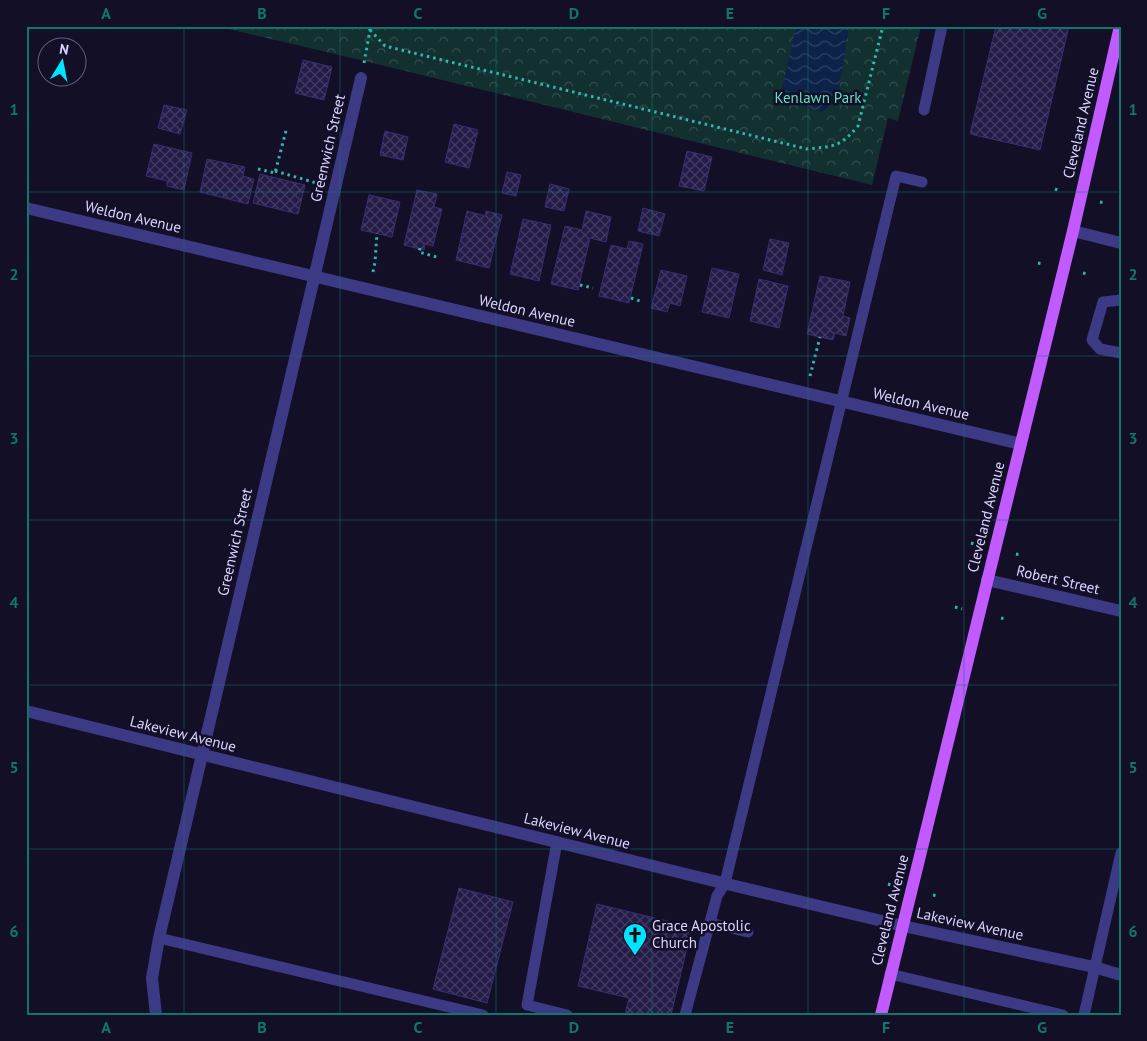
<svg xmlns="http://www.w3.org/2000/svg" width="1147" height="1041" font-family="'PT Sans',sans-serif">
	<defs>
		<pattern id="park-crowns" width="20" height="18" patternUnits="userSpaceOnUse" patternTransform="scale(1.25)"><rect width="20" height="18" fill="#12302f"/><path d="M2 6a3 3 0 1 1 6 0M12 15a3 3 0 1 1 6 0" fill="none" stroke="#344d4e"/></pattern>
		<pattern id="water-waves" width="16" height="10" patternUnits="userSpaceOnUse" patternTransform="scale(1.25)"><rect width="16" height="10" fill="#0c2248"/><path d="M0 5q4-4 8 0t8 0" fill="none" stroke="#2f4163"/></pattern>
		<pattern id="building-cross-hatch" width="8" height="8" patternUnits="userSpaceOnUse" patternTransform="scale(1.25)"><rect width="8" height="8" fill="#241b47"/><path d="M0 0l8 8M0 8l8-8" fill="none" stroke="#433b63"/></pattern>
	</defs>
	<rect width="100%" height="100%" fill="#130f26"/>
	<polygon fill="url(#park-crowns)" points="216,26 921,26 898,121 888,118 872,185 356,59"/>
	<polygon fill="url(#water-waves)" points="796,26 849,26 838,96 831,105 822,112 786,101 782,88"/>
	<g fill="url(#building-cross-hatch)" stroke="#3b2d73">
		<polygon points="996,26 1069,26 1040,150 970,134"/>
		<polygon points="303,60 332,67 324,100 295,93"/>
		<polygon points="164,105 187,110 180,134 158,128"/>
		<polygon points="454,124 478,130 469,168 445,162"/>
		<polygon points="385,131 408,137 403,160 380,155"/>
		<polygon points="154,144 192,153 184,190 167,186 167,181 146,176"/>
		<polygon points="687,151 712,157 704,191 679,186"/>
		<polygon points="207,159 245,167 243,176 254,179 248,204 200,192"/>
		<polygon points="507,172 521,175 516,196 502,193"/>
		<polygon points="260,174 305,185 298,214 253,203"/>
		<polygon points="550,184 569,189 564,211 545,207"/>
		<polygon points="417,190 437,194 434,207 442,209 433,246 425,244 424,250 404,245"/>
		<polygon points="369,195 400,202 392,237 361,230"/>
		<polygon points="643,208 665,214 659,236 638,231"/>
		<polygon points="467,211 485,216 486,211 502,215 489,268 456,260"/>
		<polygon points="586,211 611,217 606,242 590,238 578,290 551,284 565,226 582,230"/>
		<polygon points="523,219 551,225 539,281 510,274"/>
		<polygon points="770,239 789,243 782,275 763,270"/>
		<polygon points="629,241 643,244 629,303 599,296 611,245 627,249"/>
		<polygon points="712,268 739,274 729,318 702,312"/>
		<polygon points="661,270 687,276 680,306 670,303 667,312 651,308"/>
		<polygon points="820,276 850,282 843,316 850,318 846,336 835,333 833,340 807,334"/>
		<polygon points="759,279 788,286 779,328 750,321"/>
		<polygon points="459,888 513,902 487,1003 433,989"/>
		<polygon points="597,904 692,927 671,1015 625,1015 629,998 578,986"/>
	</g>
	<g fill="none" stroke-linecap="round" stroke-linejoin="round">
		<g stroke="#2fb8b0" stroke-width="3" stroke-dasharray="2.5 4" stroke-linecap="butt">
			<path d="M370 30 385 46 807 149C834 146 839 148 858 126L883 26"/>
			<polyline points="364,63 370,30 369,26"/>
			<polyline points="258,169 275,173 287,127"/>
			<polyline points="275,171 320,184"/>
			<polyline points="1055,189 1060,191"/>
			<polyline points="1100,202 1105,203"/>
			<polyline points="420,248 419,252 440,258"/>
			<polyline points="1038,263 1043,264"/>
			<polyline points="373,272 375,262 377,233"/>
			<polyline points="1083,273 1088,274"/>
			<polyline points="580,285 593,288"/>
			<polyline points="631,298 640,301"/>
			<polyline points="810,376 820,337"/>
			<polyline points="971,543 977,545"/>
			<polyline points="1016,554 1021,555"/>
			<polyline points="955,607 962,609"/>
			<polyline points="1001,618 1006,619"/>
			<polyline points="888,884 895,886"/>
			<polyline points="933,895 939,896"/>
			<polyline points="872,952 878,953"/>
		</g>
		<g stroke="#3d3a85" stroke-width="11">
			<polyline points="924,110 942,26"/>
			<polyline points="1121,300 1103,302 1092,340 1100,349 1121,353"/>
			<polyline points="557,842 527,1005 567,1015"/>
			<polyline points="710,923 748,932"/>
			<polyline points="159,938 483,1015"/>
			<polyline points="890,974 1063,1015"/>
			<polyline points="685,1015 717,896 725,883 896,176 922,182"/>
			<polyline points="1084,1015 1121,853"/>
		</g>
		<g stroke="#3d3a85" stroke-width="12">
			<polyline points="26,208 1021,444"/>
			<polyline points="1073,231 1121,243"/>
			<polyline points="987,580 1121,611"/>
			<polyline points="26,711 706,879 903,926 1094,967 1121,975"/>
			<polyline points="156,1015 152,978 159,938 361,78"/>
		</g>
		<polyline stroke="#c25bff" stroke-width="12" points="881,1015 1073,231 1120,26"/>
	</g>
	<path fill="none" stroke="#0f766e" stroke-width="1" stroke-opacity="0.55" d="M184 26V1015M340 26V1015M496 26V1015M652 26V1015M808 26V1015M964 26V1015M26 192H1121M26 356H1121M26 520H1121M26 685H1121M26 849H1121"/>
	<defs>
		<g id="church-pin" transform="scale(1.25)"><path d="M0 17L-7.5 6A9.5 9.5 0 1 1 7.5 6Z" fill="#00e5ff" stroke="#130f26"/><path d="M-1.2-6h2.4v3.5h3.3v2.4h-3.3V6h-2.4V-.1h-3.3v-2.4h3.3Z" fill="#111"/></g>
	</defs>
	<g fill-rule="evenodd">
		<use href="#church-pin" x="635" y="935"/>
	</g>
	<g text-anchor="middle" stroke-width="5" stroke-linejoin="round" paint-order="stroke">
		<g font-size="15" fill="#5fe0c0" stroke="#130f26">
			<text x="818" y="103">Kenlawn Park</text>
		</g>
		<g font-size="15" fill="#d9d4ff" stroke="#130f26">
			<text transform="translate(1081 123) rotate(-77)" y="5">Cleveland Avenue</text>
			<text transform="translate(328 148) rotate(-77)" y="5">Greenwich Street</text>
			<text transform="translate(133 217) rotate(13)" y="5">Weldon Avenue</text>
			<text transform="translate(527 311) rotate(13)" y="5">Weldon Avenue</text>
			<text transform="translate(921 404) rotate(13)" y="5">Weldon Avenue</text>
			<text transform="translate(986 517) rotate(-76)" y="5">Cleveland Avenue</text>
			<text transform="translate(235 542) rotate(-77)" y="5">Greenwich Street</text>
			<text transform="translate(1058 580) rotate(13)" y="5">Robert Street</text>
			<text transform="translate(183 734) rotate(14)" y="5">Lakeview Avenue</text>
			<text transform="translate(577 831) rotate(14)" y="5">Lakeview Avenue</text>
			<text transform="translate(890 910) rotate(-76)" y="5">Cleveland Avenue</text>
			<text transform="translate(970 924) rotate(12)" y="5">Lakeview Avenue</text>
		</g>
		<g font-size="15" fill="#d9d4ff" stroke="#130f26" text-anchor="start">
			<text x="652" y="931">Grace Apostolic<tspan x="652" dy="17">Church</tspan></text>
		</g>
	</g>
	<rect width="1147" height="1041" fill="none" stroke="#130f26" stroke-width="55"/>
	<g transform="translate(62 62) rotate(10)"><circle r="24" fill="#130f26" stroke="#625e7d"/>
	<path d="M0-4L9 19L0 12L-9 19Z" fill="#00e5ff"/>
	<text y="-8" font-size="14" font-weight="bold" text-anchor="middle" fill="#d9d4ff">N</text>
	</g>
	<rect x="28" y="28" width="1092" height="986" fill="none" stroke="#0f766e" stroke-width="2"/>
	<g font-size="16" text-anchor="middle" font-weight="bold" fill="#0f766e">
		<text x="106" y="19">A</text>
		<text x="262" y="19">B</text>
		<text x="418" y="19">C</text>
		<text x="574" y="19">D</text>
		<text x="730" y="19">E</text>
		<text x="886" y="19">F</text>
		<text x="1042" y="19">G</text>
		<text x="14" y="115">1</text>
		<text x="1133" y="115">1</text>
		<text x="14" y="280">2</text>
		<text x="1133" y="280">2</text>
		<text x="14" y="444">3</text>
		<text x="1133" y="444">3</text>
		<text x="14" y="608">4</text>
		<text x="1133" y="608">4</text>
		<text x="14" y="773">5</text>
		<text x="1133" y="773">5</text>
		<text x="14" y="937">6</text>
		<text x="1133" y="937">6</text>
		<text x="106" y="1033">A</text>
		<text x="262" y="1033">B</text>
		<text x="418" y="1033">C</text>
		<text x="574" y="1033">D</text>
		<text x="730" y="1033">E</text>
		<text x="886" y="1033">F</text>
		<text x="1042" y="1033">G</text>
	</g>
</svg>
